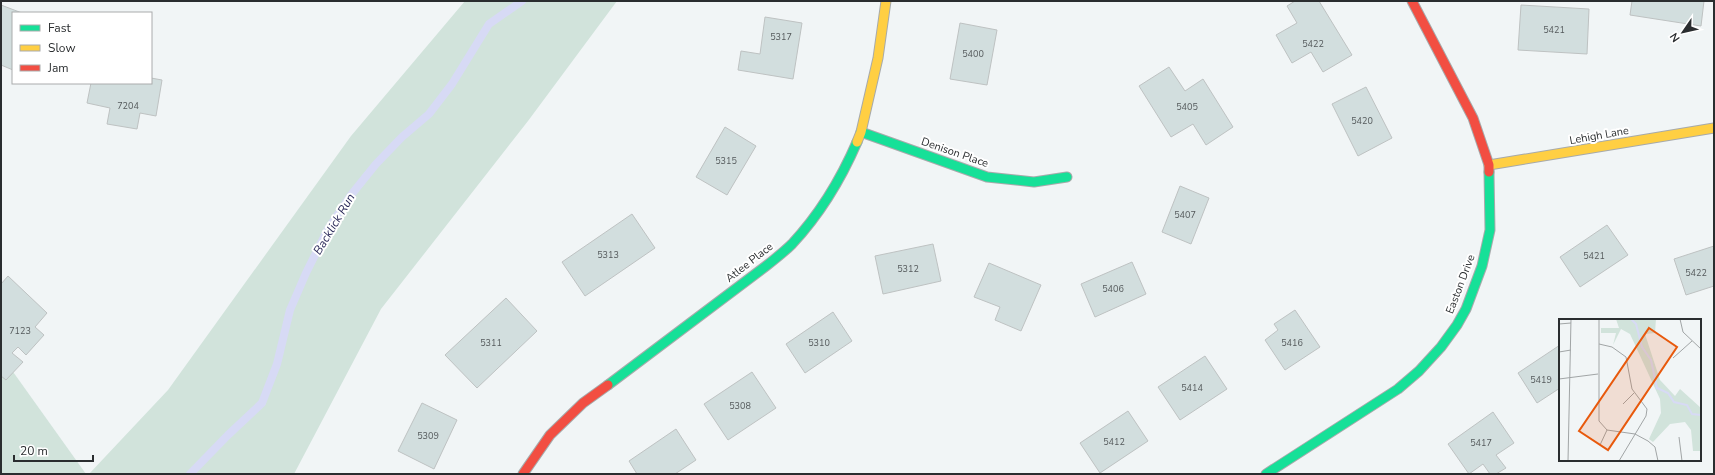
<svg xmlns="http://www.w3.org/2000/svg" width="1715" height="475" font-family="'Nunito Sans',sans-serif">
	<rect width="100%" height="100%" fill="#f1f5f6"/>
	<g fill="#d1e3db">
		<polygon points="465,1 617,1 528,121 381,309 294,474 89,474 168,390 351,136"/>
		<polygon points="6,362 86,474 1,474 1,365"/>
	</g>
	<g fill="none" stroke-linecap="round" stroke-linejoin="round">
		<polyline stroke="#d7daf5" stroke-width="8" points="190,474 228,435 262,403 277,364 290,310 306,273 328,229 351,195 376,164 402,137 429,114 452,84 489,24 522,1"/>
	</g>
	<g fill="#d2dede" stroke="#bec2c2">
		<polygon points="1295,1 1319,1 1352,55 1323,72 1311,52 1292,63 1276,35 1297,23 1287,6"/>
		<polygon points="1632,1 1704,1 1701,26 1630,15"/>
		<polygon points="1,5 22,13 13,13 13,70 1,65"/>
		<polygon points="1521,5 1589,9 1587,54 1518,50"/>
		<polygon points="765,17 802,23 793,79 738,70 741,51 760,54"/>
		<polygon points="960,23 997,30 987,85 950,79"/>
		<polygon points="1169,67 1185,91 1203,79 1233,127 1206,145 1193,124 1171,137 1139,86"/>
		<polygon points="151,78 162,80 156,116 140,113 137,129 107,124 110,108 87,103 91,83 151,83"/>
		<polygon points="1366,87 1392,138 1358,156 1332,104"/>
		<polygon points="725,127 756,146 727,195 696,177"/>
		<polygon points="1180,186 1209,198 1191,244 1162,232"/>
		<polygon points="632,214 655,248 585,296 562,262"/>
		<polygon points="1607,225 1628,255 1580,287 1560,257"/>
		<polygon points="933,244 941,281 883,294 875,256"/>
		<polygon points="1714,246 1714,286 1686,295 1674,259"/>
		<polygon points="1132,262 1146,294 1095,317 1081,284"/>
		<polygon points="989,263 1041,285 1021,331 995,320 1000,307 974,297"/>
		<polygon points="8,276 47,313 35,327 44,335 26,355 18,347 12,353 23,362 6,380 1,376 1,284"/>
		<polygon points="506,298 537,331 477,388 445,355"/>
		<polygon points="1295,310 1320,347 1285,370 1265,340 1278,330 1274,324"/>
		<polygon points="833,312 852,341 805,373 786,344"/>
		<polygon points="1560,345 1560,388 1537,403 1518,373"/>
		<polygon points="1205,356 1227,389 1180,420 1158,387"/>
		<polygon points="752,372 776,408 728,440 704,404"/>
		<polygon points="422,403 457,420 434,469 398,451"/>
		<polygon points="1128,411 1148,441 1100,473 1080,443"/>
		<polygon points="1493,412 1514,443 1496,455 1506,468 1496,474 1490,474 1483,464 1469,474 1448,444"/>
		<polygon points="676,429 696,460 675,474 637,474 629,461"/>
	</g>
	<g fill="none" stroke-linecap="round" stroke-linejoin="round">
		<g stroke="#a7aaab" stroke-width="11">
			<g id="fast">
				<polyline points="861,132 987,177 1034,182 1067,177"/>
				<path d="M608 385 766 266C775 259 784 252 792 244 820 214 841 179 857 142"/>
				<polyline points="1266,474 1398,389 1419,371 1441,347 1457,325 1466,309 1482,266 1490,230 1489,172"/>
			</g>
		</g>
		<g stroke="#a7aaab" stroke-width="11">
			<g id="slow">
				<polyline points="857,142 861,132 878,58 886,1"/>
				<polyline points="1489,165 1714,128"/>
			</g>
		</g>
		<g stroke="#a7aaab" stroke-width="11">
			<g id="jam">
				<polyline points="1412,1 1473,118 1489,165 1489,172"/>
				<polyline points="523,474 550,435 583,403 608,385"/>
			</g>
		</g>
		<use href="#fast" stroke="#16e098" stroke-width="9"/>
		<use href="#slow" stroke="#ffcf43" stroke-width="9"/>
		<use href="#jam" stroke="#f24e42" stroke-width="9"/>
	</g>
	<g text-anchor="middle" stroke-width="4" stroke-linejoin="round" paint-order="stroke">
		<g font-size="9" fill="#54595b">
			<text x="1554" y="33">5421</text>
			<text x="781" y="40">5317</text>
			<text x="1313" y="47">5422</text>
			<text x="973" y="57">5400</text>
			<text x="128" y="109">7204</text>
			<text x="1187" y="110">5405</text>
			<text x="1362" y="124">5420</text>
			<text x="726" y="164">5315</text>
			<text x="1185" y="218">5407</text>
			<text x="608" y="258">5313</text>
			<text x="1594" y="259">5421</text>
			<text x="908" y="272">5312</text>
			<text x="1696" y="276">5422</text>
			<text x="1113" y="292">5406</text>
			<text x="20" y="334">7123</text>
			<text x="491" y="346">5311</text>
			<text x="819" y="346">5310</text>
			<text x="1292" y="346">5416</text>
			<text x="1541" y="383">5419</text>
			<text x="1192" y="391">5414</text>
			<text x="740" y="409">5308</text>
			<text x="428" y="439">5309</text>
			<text x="1114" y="445">5412</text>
			<text x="1481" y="446">5417</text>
		</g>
		<g font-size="11" fill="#2a2d2f" stroke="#fff">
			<text transform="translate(1599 135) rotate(-10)" y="4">Lehigh Lane</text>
			<text transform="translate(955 152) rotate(19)" y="4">Denison Place</text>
			<text transform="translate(749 262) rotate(-38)" y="4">Atlee Place</text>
			<text transform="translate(1460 284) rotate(-69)" y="4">Easton Drive</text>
		</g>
		<g font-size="12" font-style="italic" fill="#2c2b5a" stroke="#fff">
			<text transform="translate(334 224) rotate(-59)" y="4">Backlick Run</text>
		</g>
	</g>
	<g transform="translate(1559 319)">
		<rect width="142" height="142" fill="#f1f5f6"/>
		<path d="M57 0H97L96 14 86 15 101 61 116 77 121 70 142 89V132H134L132 111 126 103 111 105 94 123 90 120 102 94 101 80 71 15 62 10 54 26 57 14H42V9H60Z" fill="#d1e3db"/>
		<path fill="none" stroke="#d7daf5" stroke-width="2" d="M72 0 77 5 83 28 92 41 98 69 109 74 115 83 128 86 133 95 142 96"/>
		<path fill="none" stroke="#a1a5a6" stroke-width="1" d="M40 0V102L48 111 76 115 89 122 96 128 99 142M121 0 124 13 142 30M0 5 12 4M40 25 53 28 67 38 73 70 88 90 87 97 60 142M0 33 12 31M114 39 133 22M0 60 39 55M64 85 75 74M120 118 123 142M41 126 48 111M9 142 12 0"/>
		<path fill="#e8590c" fill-opacity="0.15" stroke="#e8590c" stroke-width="2" d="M90 9 118 28 49 131 20 112Z"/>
		<rect width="142" height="142" fill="none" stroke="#2a2d2f" stroke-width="2"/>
	</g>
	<rect width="1715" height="475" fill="none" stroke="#2a2d2f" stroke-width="4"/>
	<rect x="12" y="12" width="140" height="72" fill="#ffffff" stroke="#aaabac"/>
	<rect x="20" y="25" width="20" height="6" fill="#16e098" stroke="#aaabac"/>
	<text x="48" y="32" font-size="12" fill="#2a2d2f">Fast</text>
	<rect x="20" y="45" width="20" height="6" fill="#ffcf43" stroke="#aaabac"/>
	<text x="48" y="52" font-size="12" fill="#2a2d2f">Slow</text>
	<rect x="20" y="65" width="20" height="6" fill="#f24e42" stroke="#aaabac"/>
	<text x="48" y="72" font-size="12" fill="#2a2d2f">Jam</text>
	<g transform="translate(1683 32) rotate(236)" stroke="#ffffff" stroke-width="3" paint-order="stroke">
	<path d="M0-3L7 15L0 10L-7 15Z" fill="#2a2d2f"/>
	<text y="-6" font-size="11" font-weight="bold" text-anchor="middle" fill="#2a2d2f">N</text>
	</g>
	<path d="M14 455v6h79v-6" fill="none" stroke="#2a2d2f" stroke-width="2"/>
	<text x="20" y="455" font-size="12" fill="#2a2d2f" stroke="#ffffff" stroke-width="3" paint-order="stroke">20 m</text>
</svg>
